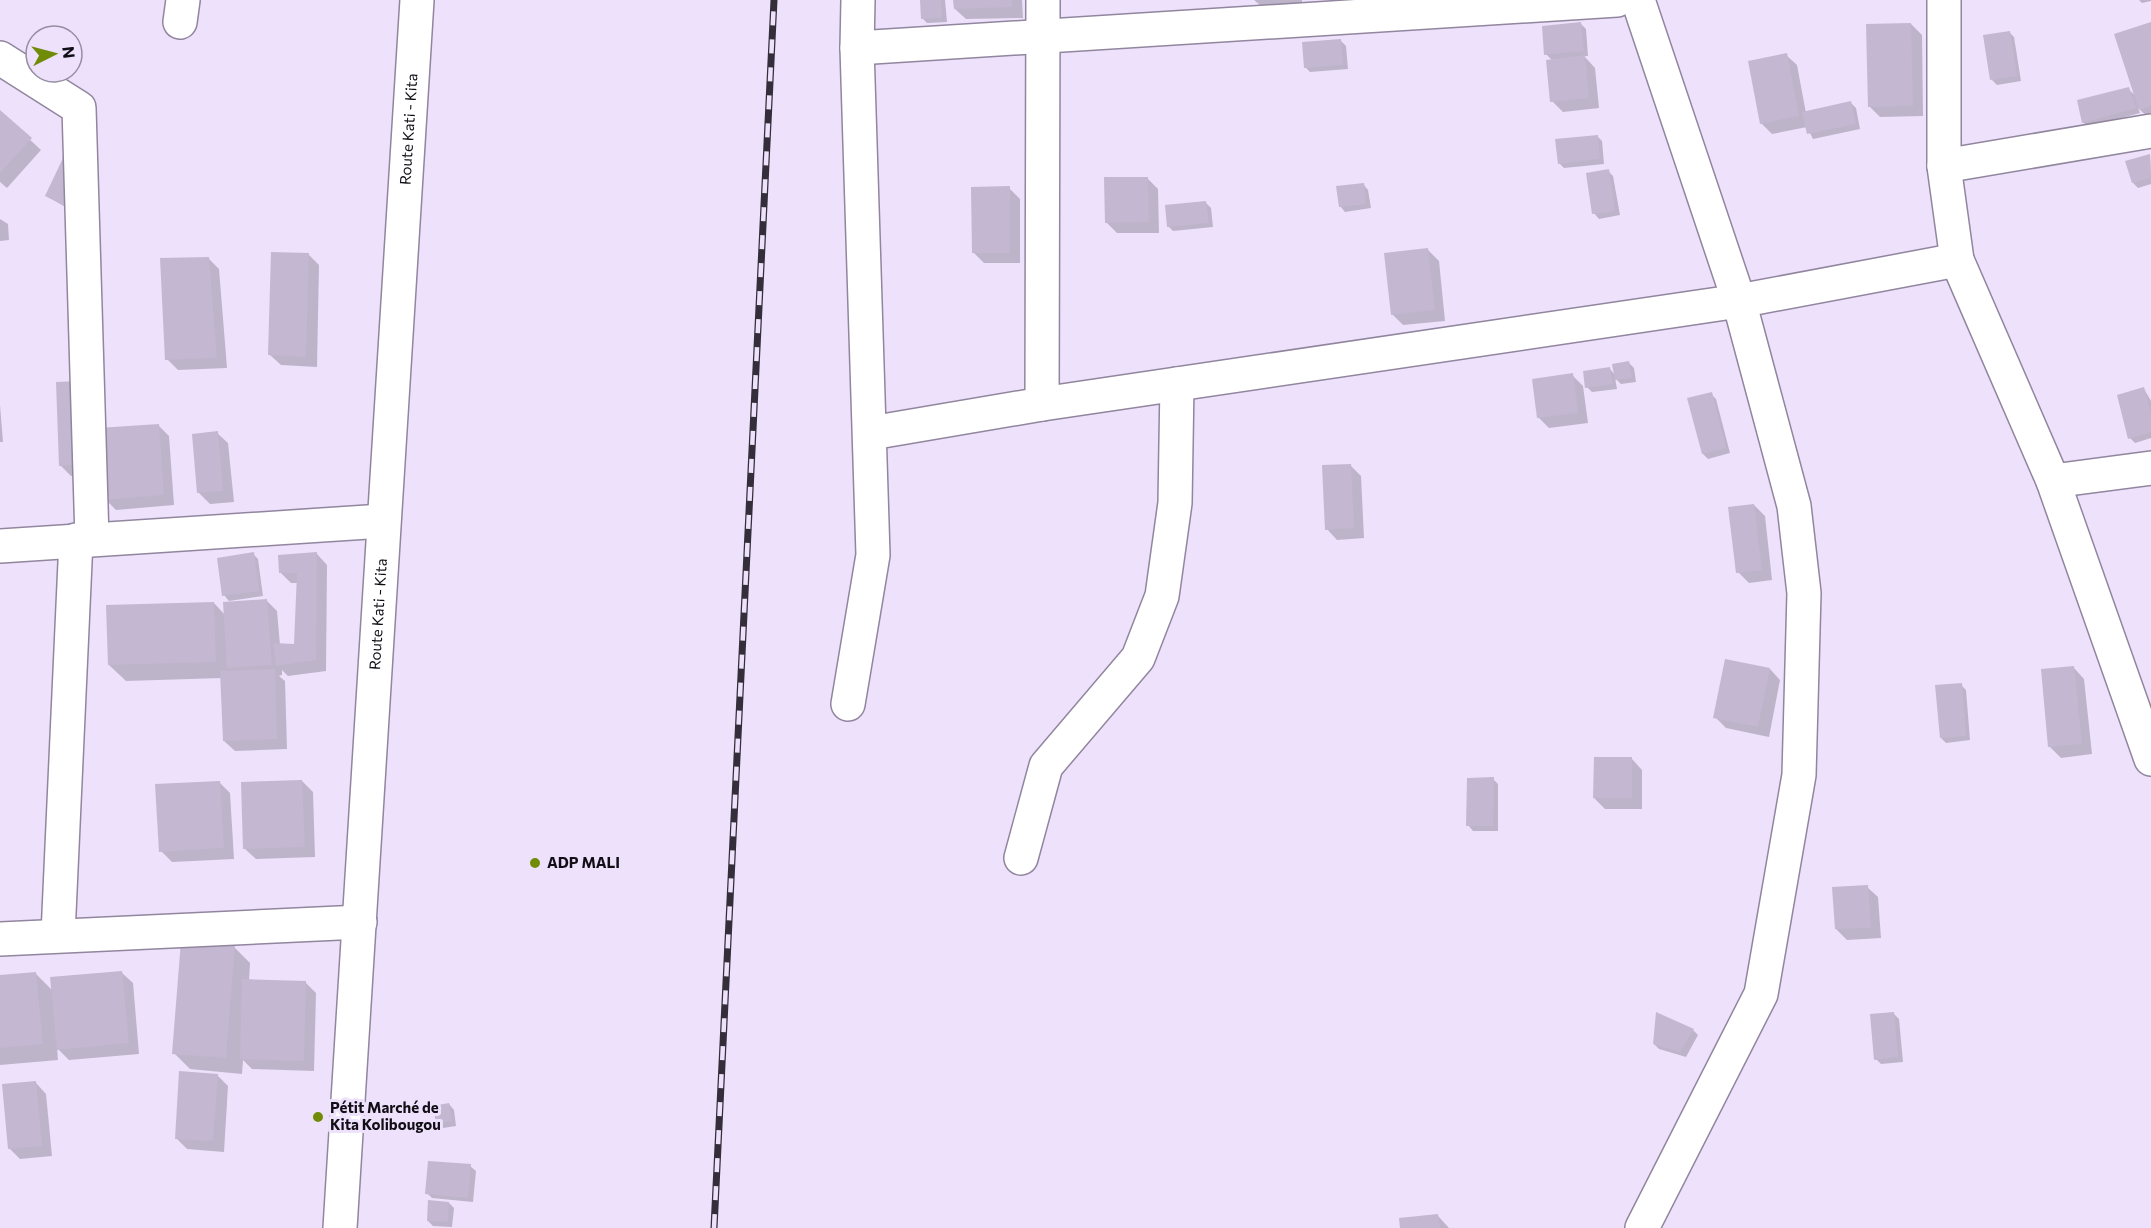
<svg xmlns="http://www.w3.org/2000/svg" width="2151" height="1228" font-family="Commissioner,sans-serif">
	<rect width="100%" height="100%" fill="#ede1fc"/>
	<g fill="#0003">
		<polygon points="921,0 945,0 947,22 927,23 922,18"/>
		<polygon points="955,0 1022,0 1023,18 966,19 955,9"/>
		<polygon points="1254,0 1302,0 1302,5 1260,5"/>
		<polygon points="2139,0 2151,0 2151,1 2142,3"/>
		<polygon points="2151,23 2151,120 2138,108 2140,113 2088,127 2083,122 2128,89 2136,96"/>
		<polygon points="1581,24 1586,29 1588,56 1584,56 1595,68 1599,108 1563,112 1552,101 1552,60 1546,54"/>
		<polygon points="1911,24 1922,35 1923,116 1880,117 1869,106"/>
		<polygon points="2009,32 2014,37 2021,81 1997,85 1992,80"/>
		<polygon points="1341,41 1346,46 1348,69 1310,72 1305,67"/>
		<polygon points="1786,55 1797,65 1806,113 1851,103 1856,108 1860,129 1813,139 1807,127 1772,134 1761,123"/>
		<polygon points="0,112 41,150 7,188 0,182"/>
		<polygon points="1597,136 1602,141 1604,164 1564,168 1559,163"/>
		<polygon points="2150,155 2151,184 2138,188 2133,183"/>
		<polygon points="65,158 72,211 47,196"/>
		<polygon points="1608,171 1613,176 1620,215 1599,219 1594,213"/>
		<polygon points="1147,178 1158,189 1159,233 1117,233 1106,222"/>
		<polygon points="1363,184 1368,190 1371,208 1345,212 1340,206"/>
		<polygon points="1009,188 1020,199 1020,263 984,263 973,252"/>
		<polygon points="1206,203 1211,208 1213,227 1173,231 1168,226"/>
		<polygon points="0,219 8,224 9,240 0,241"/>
		<polygon points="1428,250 1439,261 1445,321 1403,325 1392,314"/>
		<polygon points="308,254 319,265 317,367 281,365 270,355"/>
		<polygon points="208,258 219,269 227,368 178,370 167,359"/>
		<polygon points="1629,363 1634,368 1636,382 1621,384 1615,378 1617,389 1592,392 1587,387 1609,368 1615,375"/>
		<polygon points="1572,375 1583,386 1588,423 1549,428 1538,417"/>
		<polygon points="78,383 90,476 71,476 60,465"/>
		<polygon points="2144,389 2151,401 2151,438 2135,443 2130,438"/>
		<polygon points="1711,394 1716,399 1730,453 1708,459 1703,454"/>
		<polygon points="0,405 3,442 0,442"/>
		<polygon points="158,425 169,436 174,505 116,510 105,499"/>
		<polygon points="217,433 228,443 234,502 210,504 199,493"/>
		<polygon points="1350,465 1361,476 1364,538 1337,540 1327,529"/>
		<polygon points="1754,505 1765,516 1772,580 1749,583 1738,572"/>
		<polygon points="253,554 258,559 263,596 229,601 224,595"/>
		<polygon points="317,554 327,565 326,671 288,676 282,670 282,675 279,676 285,681 287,749 235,751 224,741 222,678 126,681 109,665 214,603 225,615 266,600 277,611 280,645 295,646 298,583 291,583 280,572"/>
		<polygon points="2074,668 2084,679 2092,754 2061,758 2050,747"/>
		<polygon points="1770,669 1780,680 1769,737 1726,728 1715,717"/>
		<polygon points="1961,685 1966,690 1970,740 1946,743 1941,738"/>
		<polygon points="1632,759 1642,770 1642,809 1605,809 1594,798"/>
		<polygon points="1493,779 1498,784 1498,831 1473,831 1468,825"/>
		<polygon points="302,781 313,792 315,857 256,859 245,849"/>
		<polygon points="219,782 230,793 234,859 172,862 161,851"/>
		<polygon points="1867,887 1878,897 1881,938 1847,940 1836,929"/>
		<polygon points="234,947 250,963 249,981 305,982 316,993 314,1071 252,1069 243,1060 242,1074 190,1069 174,1053"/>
		<polygon points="122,973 133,983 139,1054 69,1060 57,1048 58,1060 0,1065 0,977 36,974 53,991"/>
		<polygon points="1894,1014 1899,1019 1903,1062 1881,1064 1876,1059"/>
		<polygon points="1693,1030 1698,1035 1686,1057 1659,1049 1654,1044"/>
		<polygon points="217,1075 228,1086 224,1152 187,1149 176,1138"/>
		<polygon points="36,1083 46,1094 52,1156 20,1159 9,1148"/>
		<polygon points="449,1104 454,1110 456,1126 443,1128 438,1123"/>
		<polygon points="470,1166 476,1171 473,1202 432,1198 427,1193"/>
		<polygon points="449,1203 454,1208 452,1227 433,1226 428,1221"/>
		<polygon points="1438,1216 1449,1228 1401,1228"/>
	</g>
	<g fill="#c3b7d1">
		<polygon points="920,0 941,0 942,18 921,19"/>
		<polygon points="953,0 1012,0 1012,7 954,9"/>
		<polygon points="1581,22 1584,51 1544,55 1542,26"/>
		<polygon points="2151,22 2151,106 2139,110 2114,34"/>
		<polygon points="1911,23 1913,106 1868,107 1866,24"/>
		<polygon points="2010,31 2017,76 1990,80 1983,35"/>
		<polygon points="1341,39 1343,65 1304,68 1302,42"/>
		<polygon points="1787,53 1799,116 1760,124 1748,61"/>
		<polygon points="1585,55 1589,98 1550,102 1546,60"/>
		<polygon points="2129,87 2136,108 2082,123 2077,100"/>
		<polygon points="1851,101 1856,124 1807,134 1802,112"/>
		<polygon points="0,110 32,138 0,173"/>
		<polygon points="1598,135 1600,159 1558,164 1555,139"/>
		<polygon points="2150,154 2151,178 2132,183 2125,161"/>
		<polygon points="64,156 67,207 45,196"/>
		<polygon points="1609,169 1615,211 1592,214 1586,173"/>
		<polygon points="1104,177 1148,177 1149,222 1105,223"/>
		<polygon points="1364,183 1366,204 1339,207 1336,186"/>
		<polygon points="1010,186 1010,253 972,253 971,187"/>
		<polygon points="1206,201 1209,223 1167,227 1165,205"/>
		<polygon points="1428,248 1435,310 1391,315 1384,253"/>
		<polygon points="271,252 309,253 306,357 268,355"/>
		<polygon points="209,257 217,358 165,360 160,258"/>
		<polygon points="1629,361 1632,378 1615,380 1612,364"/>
		<polygon points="1610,367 1613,384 1585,388 1583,371"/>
		<polygon points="1573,373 1578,413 1537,418 1532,379"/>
		<polygon points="79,381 79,465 59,466 56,382"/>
		<polygon points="2144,387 2151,412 2151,432 2128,439 2117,395"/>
		<polygon points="1712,392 1726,448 1702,454 1687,398"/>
		<polygon points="159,424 164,495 103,500 98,428"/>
		<polygon points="218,431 223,491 197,493 192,434"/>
		<polygon points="1351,464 1354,528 1325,530 1322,465"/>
		<polygon points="1754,504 1762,570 1736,573 1728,507"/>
		<polygon points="254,552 259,591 222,596 217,558"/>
		<polygon points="317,552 316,660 276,666 273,643 294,644 297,573 279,573 278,555"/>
		<polygon points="267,599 272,665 227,668 223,602"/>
		<polygon points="214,602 216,662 108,665 106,605"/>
		<polygon points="1725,659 1770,668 1758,727 1713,718"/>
		<polygon points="2074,666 2082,744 2048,747 2041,669"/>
		<polygon points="275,669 277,739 223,741 220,671"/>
		<polygon points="1962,683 1966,736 1940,738 1935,685"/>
		<polygon points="1594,757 1632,757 1632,798 1593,798"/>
		<polygon points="1494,777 1493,826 1466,826 1467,778"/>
		<polygon points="302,780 305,847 243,849 241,782"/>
		<polygon points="220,781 224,848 159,852 155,784"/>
		<polygon points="1868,885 1871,928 1835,929 1832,887"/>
		<polygon points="181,941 235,945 226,1058 172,1054"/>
		<polygon points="122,971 129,1043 57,1050 50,977"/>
		<polygon points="36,972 43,1044 0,1048 0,975"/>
		<polygon points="242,979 306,981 304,1061 240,1059"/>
		<polygon points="1656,1012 1694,1029 1680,1052 1653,1044"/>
		<polygon points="1894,1012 1898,1057 1874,1060 1870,1014"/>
		<polygon points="179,1071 218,1074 213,1141 175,1139"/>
		<polygon points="36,1081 42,1146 8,1149 2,1084"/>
		<polygon points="449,1103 452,1121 436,1124 433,1106"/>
		<polygon points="428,1161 471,1164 468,1198 425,1194"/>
		<polygon points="428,1200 449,1202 448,1222 427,1221"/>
		<polygon points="1438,1214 1440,1228 1400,1228 1399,1218"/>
	</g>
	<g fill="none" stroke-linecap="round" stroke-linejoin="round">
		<g stroke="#91869e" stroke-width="36">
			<g id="minor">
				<polyline points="858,0 857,48 1617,0"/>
				<polyline points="1638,0 1739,301 1794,506 1804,593 1799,775 1761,994 1642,1228"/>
				<polyline points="1944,0 1944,166 1957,260 2053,481 2151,759"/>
				<polyline points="180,22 183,0"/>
				<polyline points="0,58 79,108 92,539"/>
				<polyline points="1944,166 2151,131"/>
				<polyline points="1042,404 1043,0"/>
				<polyline points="871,433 1042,404 1739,301 1957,260"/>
				<polyline points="2053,481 2151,468"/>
				<polyline points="0,546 383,521"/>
				<polyline points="848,704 873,555 857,48"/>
				<polyline points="1021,858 1046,766 1138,658 1162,596 1175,503 1177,384"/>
				<polyline points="58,935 76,540"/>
				<polyline points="0,939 360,922"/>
			</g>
		</g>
		<g stroke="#91869e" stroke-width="36">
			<g id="major">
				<path id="s1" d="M340 1228 417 0"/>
			</g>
		</g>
		<use href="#minor" stroke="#fff" stroke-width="33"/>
		<use href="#major" stroke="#fff" stroke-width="33"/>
		<g stroke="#332e39" stroke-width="7">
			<polyline id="rail" points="714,1228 774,0"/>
		</g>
		<use href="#rail" stroke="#ede1fc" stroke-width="4.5" stroke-dasharray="14" stroke-linecap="butt"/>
	</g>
	<g fill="#708c06" stroke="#ede1fc" stroke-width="2">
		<circle cx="535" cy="863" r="6"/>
		<circle cx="318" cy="1117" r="6"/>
	</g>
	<g text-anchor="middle" stroke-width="6" stroke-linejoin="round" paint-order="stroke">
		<g font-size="15" fill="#120e16" stroke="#ede1fc">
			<text dy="5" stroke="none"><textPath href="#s1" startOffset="1101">Route Kati - Kita</textPath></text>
			<text dy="5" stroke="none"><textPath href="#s1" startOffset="615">Route Kati - Kita</textPath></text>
		</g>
		<g font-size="15" font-weight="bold" fill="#120e16" stroke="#ede1fc" text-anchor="start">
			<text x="547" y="868">ADP MALI</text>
			<text x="330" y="1113">Pétit Marché de<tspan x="330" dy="17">Kita Kolibougou</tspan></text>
		</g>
	</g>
	<g transform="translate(54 54) rotate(84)"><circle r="28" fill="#ede1fc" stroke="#958da0" stroke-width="1.5"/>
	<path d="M0-4.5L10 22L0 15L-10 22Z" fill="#708c06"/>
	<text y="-9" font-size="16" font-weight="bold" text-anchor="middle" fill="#120e16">N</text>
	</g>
</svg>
